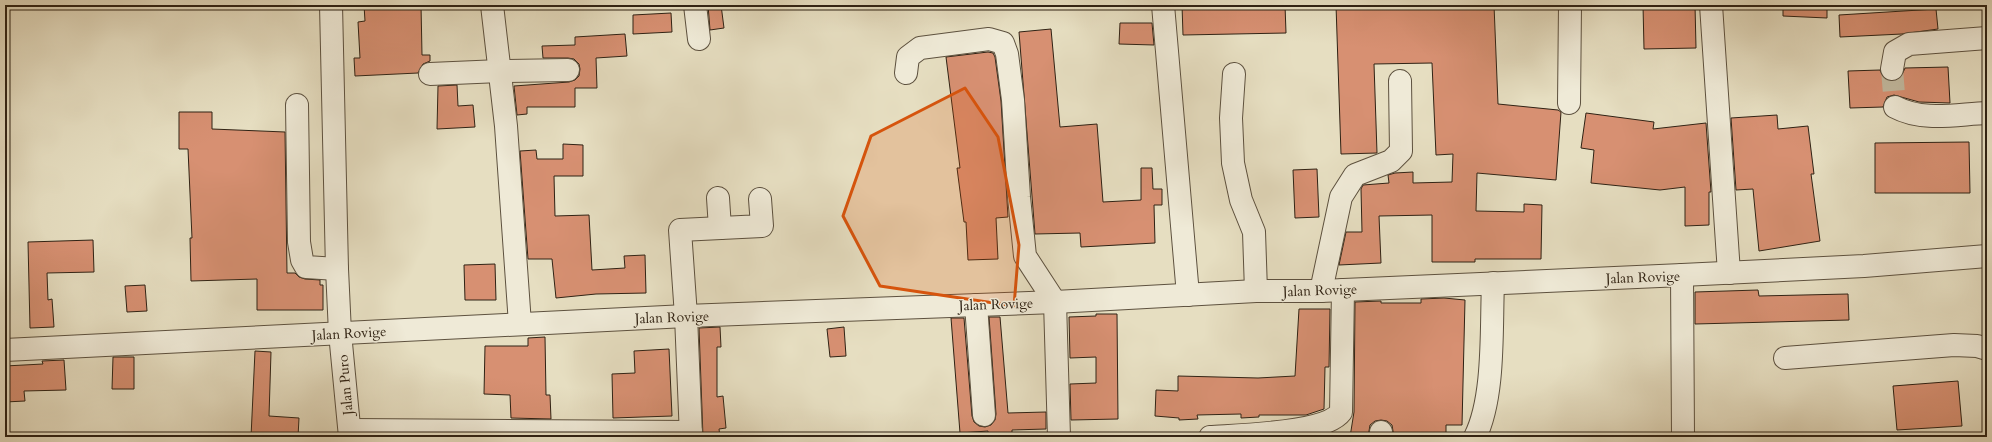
<svg xmlns="http://www.w3.org/2000/svg" width="1992" height="442" font-family="Cardo,serif">
	<rect width="100%" height="100%" fill="#e6dec1"/>
	<filter id="stains"><feTurbulence type="fractalNoise" baseFrequency=".005" numOctaves="4"/><feColorMatrix values="0 0 0 0 .2 0 0 0 0 .09 0 0 0 0 .02 0 0 0 .5 -.17"/></filter>
	<radialGradient id="worn" r=".72"><stop offset=".6" stop-color="#630" stop-opacity="0"/><stop offset="1" stop-color="#630" stop-opacity=".3"/></radialGradient>
	<g fill="#d79072" stroke="#2f2214">
		<polygon points="364,5 421,5 422,55 430,55 430,61 423,64 418,73 355,76 354,58 360,58 358,22 365,21"/>
		<polygon points="708,5 721,5 724,28 710,30"/>
		<polygon points="1182,5 1285,5 1286,33 1183,35"/>
		<polygon points="1336,5 1494,5 1498,104 1558,110 1561,112 1556,180 1477,173 1476,211 1524,212 1524,204 1542,205 1541,259 1475,259 1475,262 1432,262 1432,215 1379,216 1381,263 1339,265 1346,232 1362,232 1361,189 1363,185 1389,183 1388,175 1395,173 1413,172 1413,183 1452,182 1453,154 1436,155 1432,63 1374,64 1377,153 1341,154"/>
		<polygon points="1643,5 1695,5 1696,48 1644,49"/>
		<polygon points="1783,5 1827,5 1827,18 1783,16"/>
		<polygon points="1936,9 1938,29 1902,34 1840,37 1839,15"/>
		<polygon points="671,13 672,32 633,34 633,15"/>
		<polygon points="1120,23 1152,23 1154,45 1119,44"/>
		<polygon points="1051,29 1060,127 1097,124 1103,202 1141,200 1141,168 1152,168 1153,189 1162,189 1162,205 1154,205 1155,243 1081,247 1080,233 1035,234 1019,32"/>
		<polygon points="625,34 627,56 596,58 597,88 575,88 575,107 527,107 527,114 517,115 514,86 569,82 575,80 579,76 580,69 579,64 574,59 568,58 543,58 542,46 575,45 575,37"/>
		<polygon points="988,52 993,53 995,57 1001,101 1008,217 996,218 998,259 968,260 966,222 964,222 957,168 960,168 946,57"/>
		<polygon points="1948,67 1950,103 1919,102 1894,95 1887,97 1883,107 1850,108 1848,71 1880,70 1884,78 1890,81 1897,81 1901,77 1905,68"/>
		<polygon points="457,85 458,106 473,105 475,127 437,129 438,86"/>
		<polygon points="179,112 212,112 212,129 285,132 287,273 295,273 299,277 305,279 320,280 320,285 323,285 323,310 257,310 257,279 191,281 190,238 192,238 188,149 179,149"/>
		<polygon points="1586,113 1654,122 1653,129 1706,123 1711,192 1709,192 1709,225 1685,226 1685,187 1660,190 1591,183 1594,150 1581,148"/>
		<polygon points="1777,115 1778,129 1808,126 1814,174 1811,174 1820,241 1759,251 1753,189 1736,190 1731,118"/>
		<polygon points="1969,142 1970,193 1875,193 1875,143"/>
		<polygon points="563,144 583,145 583,176 554,176 555,216 589,215 592,270 625,268 624,256 645,255 646,293 596,294 556,298 552,259 528,259 520,151 536,150 537,159 563,159"/>
		<polygon points="1317,169 1319,217 1295,218 1293,170"/>
		<polygon points="93,240 94,272 47,273 48,300 52,299 54,327 30,328 28,242"/>
		<polygon points="495,264 496,300 465,300 464,265"/>
		<polygon points="145,285 147,311 127,312 125,286"/>
		<polygon points="1758,290 1759,296 1848,294 1849,320 1695,324 1695,292"/>
		<polygon points="1444,298 1465,300 1462,425 1446,425 1446,437 1394,437 1392,425 1387,421 1381,420 1375,421 1370,425 1368,437 1350,437 1354,412 1355,302 1381,301 1381,303 1421,303 1421,299"/>
		<polygon points="1299,309 1330,309 1329,367 1325,367 1324,409 1306,415 1259,415 1259,417 1241,418 1241,414 1197,415 1198,419 1179,420 1179,418 1155,416 1156,390 1178,391 1178,376 1258,378 1295,376"/>
		<polygon points="1096,314 1117,314 1118,419 1071,420 1070,384 1096,383 1096,357 1070,358 1069,317 1096,316"/>
		<polygon points="989,317 1000,317 1008,413 1046,412 1046,429 1012,430 1012,435 988,435 988,431 960,433 951,318 964,318 972,416 974,422 979,426 985,427 991,425 995,420 996,414"/>
		<polygon points="720,327 721,347 717,347 717,397 723,396 726,428 719,429 720,437 703,437 699,328"/>
		<polygon points="844,327 846,356 830,357 827,329"/>
		<polygon points="545,337 546,395 550,395 551,419 511,418 510,395 484,394 485,346 528,346 528,338"/>
		<polygon points="669,349 672,416 613,418 612,374 635,373 634,351"/>
		<polygon points="255,351 271,352 269,416 299,418 298,437 251,437"/>
		<polygon points="113,357 134,357 134,389 112,389"/>
		<polygon points="64,360 66,390 24,391 25,401 5,402 5,366 43,364 42,361"/>
		<polygon points="1958,381 1962,426 1897,430 1893,386"/>
	</g>
	<g fill="none" stroke-linecap="round" stroke-linejoin="round">
		<polyline stroke="#c1b89e" stroke-width="22" stroke-dasharray="22 11" stroke-linecap="butt" points="1892,69 1895,107"/>
		<g stroke="#5d513f" stroke-width="24">
			<g id="minor">
				<polyline points="331,5 337,269 340,333 350,437"/>
				<polyline points="492,5 506,126 520,324"/>
				<polyline points="695,5 699,39"/>
				<polyline points="1163,5 1188,295"/>
				<polyline points="1711,5 1729,273"/>
				<polyline points="1892,69 1895,52 1909,44 1987,38"/>
				<polyline points="906,73 908,57 920,48 989,39 1003,43 1007,54 1013,100 1019,197 1025,256 1055,302 1059,437"/>
				<polyline points="430,74 500,71 568,70"/>
				<polyline points="1234,74 1231,118 1233,163 1241,200 1254,232 1256,291"/>
				<polyline points="1569,103 1570,5"/>
				<polyline points="297,105 299,242 302,260 306,267 337,269"/>
				<path d="M1895 107C1923 122 1957 114 1987 113"/>
				<polyline points="718,198 720,228"/>
				<polyline points="1682,275 1683,437"/>
				<polyline points="1321,291 1341,197 1355,175 1391,161 1401,151 1400,81"/>
				<polyline points="976,305 984,415"/>
				<polyline points="5,350 686,316 1055,302 1256,291 1321,291 1682,275 1864,266 1987,256"/>
				<polyline points="1785,358 1954,345 1977,346 1987,349"/>
				<polyline points="350,430 691,432"/>
				<polyline points="1381,432 1381,437"/>
				<polyline points="691,437 686,316 680,230 762,226 760,199"/>
				<path d="M1210 437C1238 435 1325 434 1341 412L1343 290"/>
				<path d="M1475 437C1495 397 1491 328 1493 283"/>
			</g>
		</g>
		<use href="#minor" stroke="#efead7" stroke-width="22"/>
	</g>
	<path fill="#d6540d" fill-opacity="0.2" stroke="#d6540d" stroke-width="3" stroke-linejoin="round" d="M965 88 998 137 1019 245 1014 306 880 286 843 216 871 136Z"/>
	<g text-anchor="middle" stroke-width="3" stroke-linejoin="round" paint-order="stroke">
		<g font-size="14" fill="#2f2214" stroke="#efead7">
			<text transform="translate(1643 277) rotate(-2)" y="5">Jalan Rovige</text>
			<text transform="translate(1320 290) rotate(-2)" y="5">Jalan Rovige</text>
			<text transform="translate(996 304) rotate(-2)" y="5">Jalan Rovige</text>
			<text transform="translate(672 317) rotate(-2)" y="5">Jalan Rovige</text>
			<text transform="translate(349 333) rotate(-3)" y="5">Jalan Rovige</text>
			<text transform="translate(345 385) rotate(-95)" y="5">Jalan Puro</text>
		</g>
	</g>
	<rect width="1992" height="442" fill="none" stroke="#e6dec1" stroke-width="20"/>
	<rect x="6" y="6" width="1980" height="430" fill="none" stroke="#2f2214" stroke-width="2"/>
	<rect x="10" y="10" width="1972" height="422" fill="none" stroke="#2f2214"/>
	<rect width="100%" height="100%" filter="url(#stains)"/>
	<rect width="100%" height="100%" fill="url(#worn)"/>
</svg>
